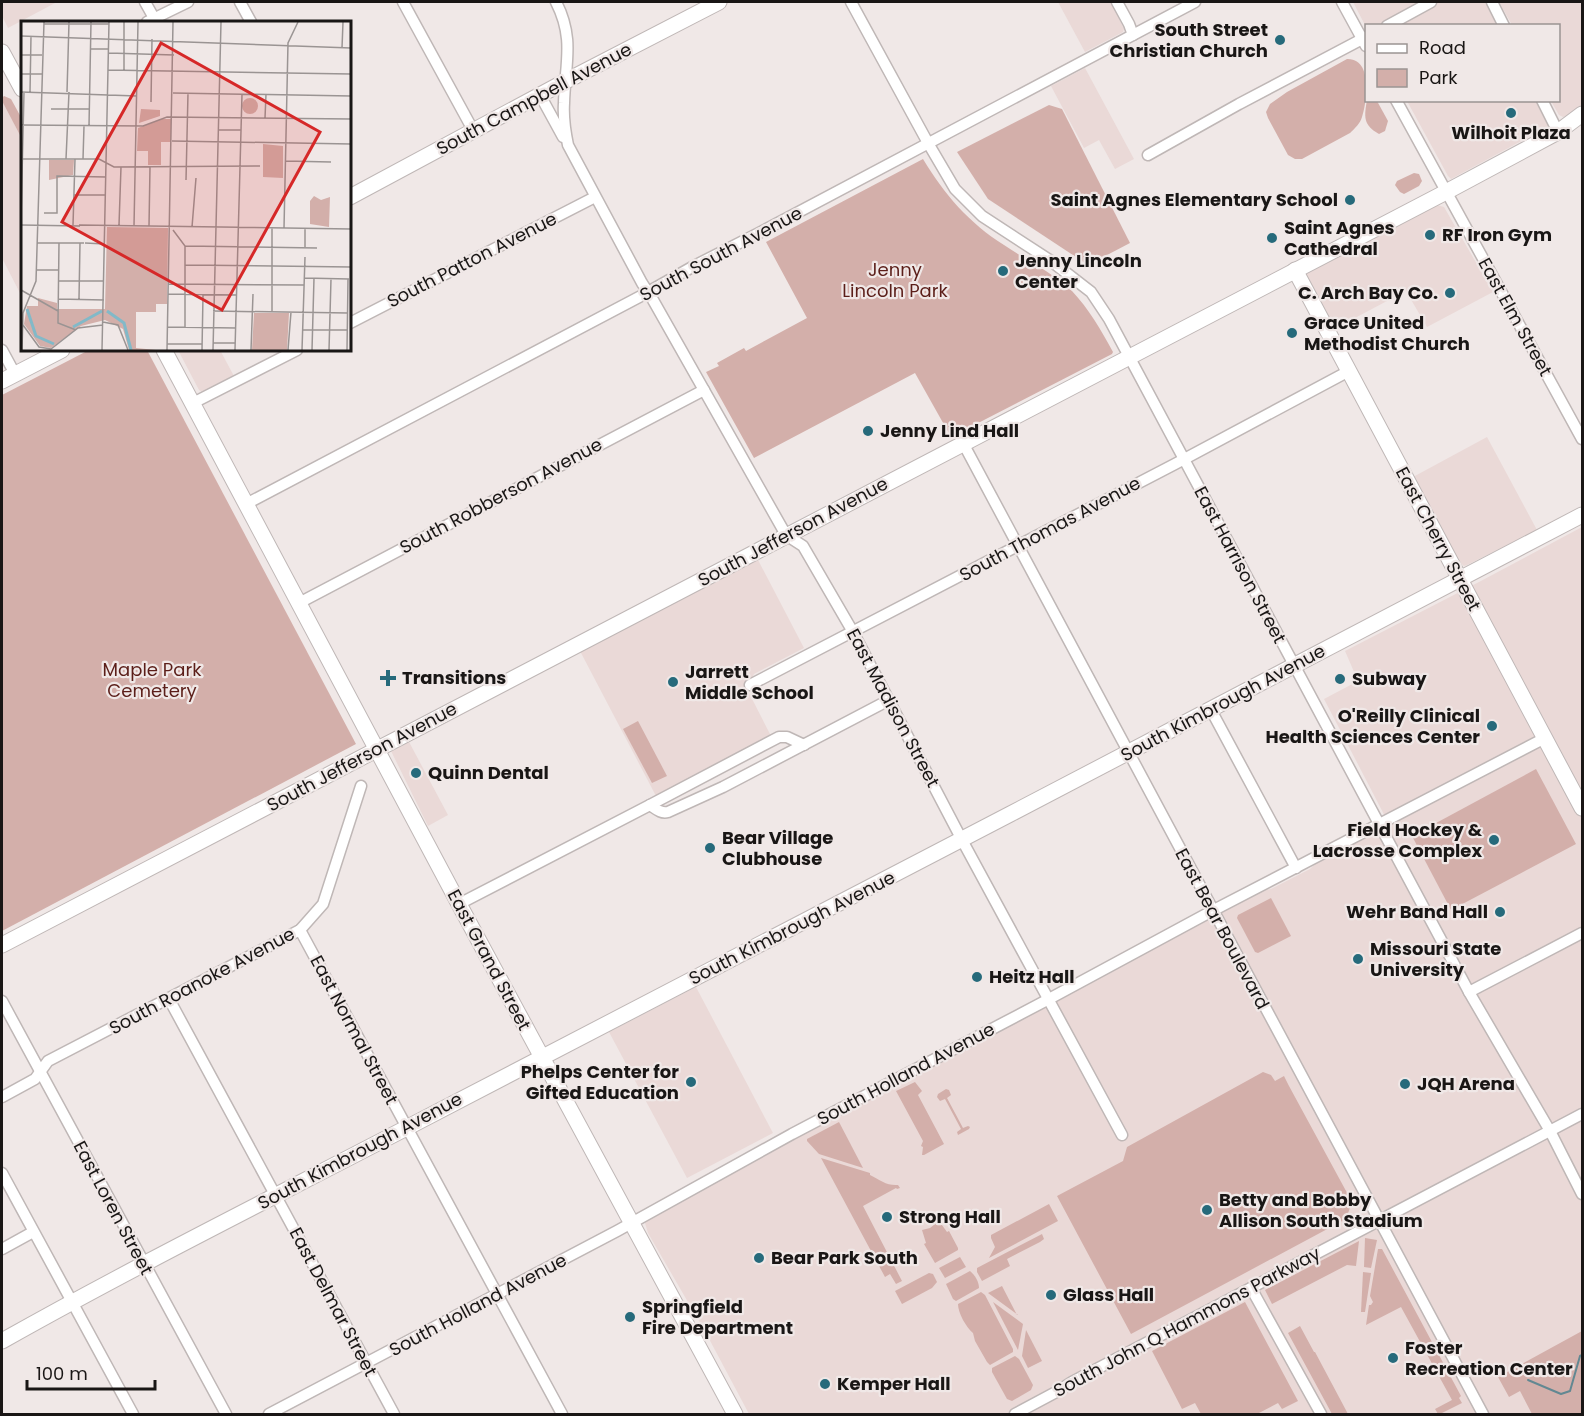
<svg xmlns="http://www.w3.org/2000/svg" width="1584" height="1416" font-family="Poppins,sans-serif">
	<rect width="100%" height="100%" fill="#f0e8e7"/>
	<g fill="#ead9d7">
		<polygon points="2,2 57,2 8,28 2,16"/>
		<polygon points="1058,2 1111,2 1124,29 1123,32 1085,52"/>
		<polygon points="1353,2 1423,2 1378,25 1366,26 1366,27"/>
		<polygon points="1440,2 1485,2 1497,25 1396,26"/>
		<polygon points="1499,2 1582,2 1582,105 1567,116 1563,117 1559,115 1551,101 1558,100 1558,26 1512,25"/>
		<polygon points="1085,68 1134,159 1115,169 1099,140 1084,148 1051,86"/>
		<polygon points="2,101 22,139 22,297 2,258"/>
		<polygon points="1407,101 1536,101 1549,126 1451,179 1448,176"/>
		<polygon points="1437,205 1444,207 1493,292 1427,327 1406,291 1334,329 1307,279 1306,275 1308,273"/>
		<polygon points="178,350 220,350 235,378 205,392 202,392 199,390"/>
		<polygon points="1487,437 1537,530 1467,565 1464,566 1458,561 1413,477"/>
		<polygon points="1582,527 1582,1414 749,1414 707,1335 648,1233 645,1223 647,1219 807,1131 1263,890 1271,889 1310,869 1317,862 1372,833 1390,826 1324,699 1358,681 1345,651 1479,582"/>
		<polygon points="757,558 804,648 754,674 747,689 771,736 656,796 580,651"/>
		<polygon points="408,740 448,815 428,826 391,751"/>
		<polygon points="696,987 773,1133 687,1178 609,1032"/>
	</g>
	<g fill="#d3afaa">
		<path d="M1347 59C1373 58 1367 101 1362 117 1360 124 1355 128 1350 133L1302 159H1295L1288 155 1268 118 1266 112 1270 104 1287 92Z"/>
		<polygon points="4,96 11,99 22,119 22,139 2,101 2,98"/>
		<path d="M1367 100 1377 101 1388 121 1385 131 1379 134C1363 125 1364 117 1367 100Z"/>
		<polygon points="1049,105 1062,109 1130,243 1088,265 988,199 957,152"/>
		<path d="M923 159C944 194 969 223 1004 245 1026 260 1052 272 1072 291 1089 309 1101 330 1113 352L1112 354 951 437 915 373 754 458 706 372 719 366 717 363 744 348 746 351 807 318 766 242Z"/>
		<polygon points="1414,173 1419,174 1422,181 1419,186 1404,194 1400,192 1395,185 1397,181"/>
		<polygon points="89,350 147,350 356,744 2,931 2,395"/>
		<polygon points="638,721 667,776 652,783 623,729"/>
		<polygon points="1536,769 1576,844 1451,910 1412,836"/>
		<polygon points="1271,898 1291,936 1258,953 1255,952 1237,918 1238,915"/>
		<polygon points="1263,1072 1271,1075 1275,1081 1284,1076 1289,1086 1352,1202 1346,1219 1131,1334 1057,1196 1123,1161 1127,1147"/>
		<polygon points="915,1082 922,1091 918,1095 944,1144 924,1155 922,1155 923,1147 921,1146 923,1141 896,1091"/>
		<polygon points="946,1089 949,1090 951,1095 947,1098 963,1128 968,1126 970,1127 969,1129 958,1135 957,1132 961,1129 945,1099 940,1101 937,1097 938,1094"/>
		<polygon points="839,1122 863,1168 819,1154 807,1141 807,1139"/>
		<path d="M821 1158 870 1173V1175C880 1180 887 1186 898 1185L900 1188 897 1189 896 1188 863 1206 902 1281 896 1284 890 1274 885 1277Z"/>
		<polygon points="1049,1204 1058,1221 989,1258 995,1247 991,1238 991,1235"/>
		<polygon points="939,1221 947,1232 949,1231 958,1248 958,1250 935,1263 924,1244 926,1243 922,1230 930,1228"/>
		<polygon points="1042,1234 1044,1239 1040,1242 1007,1259 1010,1266 982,1281 977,1272 977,1268"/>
		<polygon points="1365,1238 1377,1240 1371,1268 1364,1267"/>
		<polygon points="1359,1241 1356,1266 1347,1265 1272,1304 1265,1290"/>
		<polygon points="1378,1249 1382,1249 1461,1396 1459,1398 1462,1403 1440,1414 1438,1414 1435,1409 1452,1400 1401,1307 1366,1325 1369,1305 1371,1305 1373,1302 1370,1296"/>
		<polygon points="960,1257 966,1267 945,1278 939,1268"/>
		<path d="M970 1271C975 1275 979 1282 979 1288L956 1301 953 1299 946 1284Z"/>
		<polygon points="1363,1272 1371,1273 1365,1312 1361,1312"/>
		<polygon points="929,1273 933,1274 937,1282 932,1288 902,1304 895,1291"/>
		<polygon points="1002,1286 1017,1315 1018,1315 988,1293"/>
		<path d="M981 1292 985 1295 1013 1349V1352L990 1365 987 1362 975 1341 973 1333C966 1327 958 1313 958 1304Z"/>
		<polygon points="993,1302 1023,1324 1018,1350"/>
		<polygon points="1245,1302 1298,1401 1282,1409 1278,1403 1257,1414 1201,1414 1195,1403 1182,1409 1152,1351"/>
		<polygon points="1300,1326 1314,1352 1315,1352 1348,1414 1332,1414 1288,1333"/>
		<polygon points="1026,1330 1042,1361 1028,1368 1022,1356"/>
		<polygon points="1582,1331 1582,1414 1532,1414 1520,1391 1509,1397 1498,1377"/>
		<polygon points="1015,1356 1019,1359 1033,1385 1031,1390 1012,1401 1007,1399 992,1372 992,1368"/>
	</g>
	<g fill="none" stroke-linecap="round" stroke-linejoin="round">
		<polyline stroke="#628892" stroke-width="2" points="1528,1380 1561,1394 1570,1391 1580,1356 1582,1355"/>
		<g stroke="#bfb7b6" stroke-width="13">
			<g id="street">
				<polyline points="145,2 154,18"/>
				<polyline points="240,2 251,22"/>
				<polyline points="403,2 473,130"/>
				<path d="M556 2C575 39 565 64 564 103 563 118 565 131 568 145L642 283 653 300 786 535 803 546 853 632 962 840 1122 1135"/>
				<polyline points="851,2 928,143 955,189 982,216 1051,261 1091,292 1109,319 1469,992 1550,1131 1582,1194"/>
				<polyline points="1117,2 1129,24 1133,35"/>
				<polyline points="1342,2 1366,46"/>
				<polyline points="1492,2 1504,26"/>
				<polyline points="147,22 188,2"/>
				<polyline points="1387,26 1431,2"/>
				<polyline points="540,95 563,137"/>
				<polyline points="1396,100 1582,439"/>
				<polyline points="1542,100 1558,132"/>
				<polyline points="1148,155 1239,104 1366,37"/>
				<polyline points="350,323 595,197"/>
				<polyline points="2,350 15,374"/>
				<polyline points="193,403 297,350"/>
				<polyline points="963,443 1483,1414"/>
				<polyline points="246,504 641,296 694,266 757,234 1195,2"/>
				<polyline points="299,603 704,390"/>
				<polyline points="750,685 1175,464 1349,371"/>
				<polyline points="1211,710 1296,868"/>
				<path d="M650 805C656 809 661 814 668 812L723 787 889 700"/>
				<polyline points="459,904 650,805 779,737 787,737 804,745"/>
				<polyline points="300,930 562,1414"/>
				<polyline points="1469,992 1582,933"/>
				<polyline points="169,999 394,1414"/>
				<polyline points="2,1001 226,1414"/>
				<polyline points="2,1097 35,1079 48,1061 300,930 323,904 361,786"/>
				<polyline points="2,1173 133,1414"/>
				<polyline points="2,1249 33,1232"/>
				<polyline points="1251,1288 1321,1414"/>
				<polyline points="269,1414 617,1231 792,1134 1049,999 1212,911 1545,738"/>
				<polyline points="1015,1414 1058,1391 1072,1382 1582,1114"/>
			</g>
		</g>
		<g stroke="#bfb7b6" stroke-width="17">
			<g id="secondary">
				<polyline points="2,52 22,89"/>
				<polyline points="350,197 566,81 719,2"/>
				<polyline points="1295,270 1582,808"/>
				<polyline points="164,350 459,904 735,1414"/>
				<polyline points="2,381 62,350"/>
				<polyline points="2,945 1446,192 1558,132 1582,114"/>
				<path d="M2 1341C137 1265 276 1196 414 1124 803 921 1194 720 1582 515"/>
			</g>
		</g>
		<use href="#street" stroke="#fff" stroke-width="10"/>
		<use href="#secondary" stroke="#fff" stroke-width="15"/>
	</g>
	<g fill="#266a7b" stroke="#f0e8e7" stroke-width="2">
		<circle cx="1280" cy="40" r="6"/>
		<circle cx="1511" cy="113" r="6"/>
		<circle cx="1350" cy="200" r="6"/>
		<circle cx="1430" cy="235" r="6"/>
		<circle cx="1272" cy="238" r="6"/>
		<circle cx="1003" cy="271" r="6"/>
		<circle cx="1450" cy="293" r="6"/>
		<circle cx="1292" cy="333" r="6"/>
		<circle cx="868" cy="431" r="6"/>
		<path d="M385 669h6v6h6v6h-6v6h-6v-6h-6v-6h6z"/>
		<circle cx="1340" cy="679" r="6"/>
		<circle cx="673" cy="682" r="6"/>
		<circle cx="1492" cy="726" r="6"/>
		<circle cx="416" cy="773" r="6"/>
		<circle cx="1494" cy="840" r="6"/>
		<circle cx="710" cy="848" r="6"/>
		<circle cx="1500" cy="912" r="6"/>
		<circle cx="1358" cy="959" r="6"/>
		<circle cx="977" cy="977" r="6"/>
		<circle cx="691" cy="1082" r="6"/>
		<circle cx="1405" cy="1084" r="6"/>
		<circle cx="1207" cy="1210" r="6"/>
		<circle cx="887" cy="1217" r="6"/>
		<circle cx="759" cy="1258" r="6"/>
		<circle cx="1051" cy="1295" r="6"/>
		<circle cx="630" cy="1317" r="6"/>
		<circle cx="1393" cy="1358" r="6"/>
		<circle cx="825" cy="1384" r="6"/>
	</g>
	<g text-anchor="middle" stroke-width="4.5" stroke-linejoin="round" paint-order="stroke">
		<g font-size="18" font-weight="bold" fill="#191615" stroke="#f0e8e7" text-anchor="start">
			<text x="1268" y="36" text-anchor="end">South Street<tspan x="1268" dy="21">Christian Church</tspan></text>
			<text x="1511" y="139" text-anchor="middle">Wilhoit Plaza</text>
			<text x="1338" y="206" text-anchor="end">Saint Agnes Elementary School</text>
			<text x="1284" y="234">Saint Agnes<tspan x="1284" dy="21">Cathedral</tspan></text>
			<text x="1442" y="241">RF Iron Gym</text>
			<text x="1015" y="267">Jenny Lincoln<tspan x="1015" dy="21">Center</tspan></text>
			<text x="1438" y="299" text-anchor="end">C. Arch Bay Co.</text>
			<text x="1304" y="329">Grace United<tspan x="1304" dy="21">Methodist Church</tspan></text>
			<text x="880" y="437">Jenny Lind Hall</text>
			<text x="685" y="678">Jarrett<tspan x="685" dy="21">Middle School</tspan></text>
			<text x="402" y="684">Transitions</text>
			<text x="1352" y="685">Subway</text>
			<text x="1480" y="722" text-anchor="end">O'Reilly Clinical<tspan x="1480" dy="21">Health Sciences Center</tspan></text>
			<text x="428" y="779">Quinn Dental</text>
			<text x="1482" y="836" text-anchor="end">Field Hockey &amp;<tspan x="1482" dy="21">Lacrosse Complex</tspan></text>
			<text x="722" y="844">Bear Village<tspan x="722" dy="21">Clubhouse</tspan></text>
			<text x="1488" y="918" text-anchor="end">Wehr Band Hall</text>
			<text x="1370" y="955">Missouri State<tspan x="1370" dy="21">University</tspan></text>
			<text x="989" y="983">Heitz Hall</text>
			<text x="679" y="1078" text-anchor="end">Phelps Center for<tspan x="679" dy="21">Gifted Education</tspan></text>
			<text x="1417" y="1090">JQH Arena</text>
			<text x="1219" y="1206">Betty and Bobby<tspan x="1219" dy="21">Allison South Stadium</tspan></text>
			<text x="899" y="1223">Strong Hall</text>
			<text x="771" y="1264">Bear Park South</text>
			<text x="1063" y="1301">Glass Hall</text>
			<text x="642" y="1313">Springfield<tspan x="642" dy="21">Fire Department</tspan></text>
			<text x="1405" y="1354">Foster<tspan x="1405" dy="21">Recreation Center</tspan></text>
			<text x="837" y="1390">Kemper Hall</text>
		</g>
		<g font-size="18" fill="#191615" stroke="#f0e8e7">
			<text transform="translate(534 99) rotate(-28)" y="6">South Campbell Avenue</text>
			<text transform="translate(721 254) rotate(-28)" y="6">South South Avenue</text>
			<text transform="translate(472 260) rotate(-27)" y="6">South Patton Avenue</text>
			<text transform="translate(1515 317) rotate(61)" y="6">East Elm Street</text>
			<text transform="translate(501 496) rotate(-28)" y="6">South Robberson Avenue</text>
			<text transform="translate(1050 529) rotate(-28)" y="6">South Thomas Avenue</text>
			<text transform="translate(793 532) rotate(-28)" y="6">South Jefferson Avenue</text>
			<text transform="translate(1438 539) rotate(62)" y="6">East Cherry Street</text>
			<text transform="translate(1240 565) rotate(62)" y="6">East Harrison Street</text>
			<text transform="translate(1223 703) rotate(-28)" y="6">South Kimbrough Avenue</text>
			<text transform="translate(893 708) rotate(62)" y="6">East Madison Street</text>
			<text transform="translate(362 757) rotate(-28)" y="6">South Jefferson Avenue</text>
			<text transform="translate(792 928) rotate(-27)" y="6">South Kimbrough Avenue</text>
			<text transform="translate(1222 929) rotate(62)" y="6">East Bear Boulevard</text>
			<text transform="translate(489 960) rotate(62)" y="6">East Grand Street</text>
			<text transform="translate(202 981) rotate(-28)" y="6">South Roanoke Avenue</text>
			<text transform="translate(354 1030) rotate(62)" y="6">East Normal Street</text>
			<text transform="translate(906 1074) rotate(-28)" y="6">South Holland Avenue</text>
			<text transform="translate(360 1151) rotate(-28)" y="6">South Kimbrough Avenue</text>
			<text transform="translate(113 1208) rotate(62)" y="6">East Loren Street</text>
			<text transform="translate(333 1302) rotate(62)" y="6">East Delmar Street</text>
			<text transform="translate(478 1305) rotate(-28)" y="6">South Holland Avenue</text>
			<text transform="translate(1187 1322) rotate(-28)" y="6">South John Q Hammons Parkway</text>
		</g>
		<g font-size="18" fill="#5b1e19" stroke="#f0e8e7">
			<text x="895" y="276">Jenny<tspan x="895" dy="21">Lincoln Park</tspan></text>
			<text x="152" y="676">Maple Park<tspan x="152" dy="21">Cemetery</tspan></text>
		</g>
	</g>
	<g transform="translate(21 21)">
		<rect width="330" height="330" fill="#f0e8e7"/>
		<path d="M221 85a8 8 0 1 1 16 0a8 8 0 1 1-16 0ZM120 88 139 89V95L118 102ZM141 98H150V121H140V144H127V130H116L117 107ZM242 123 262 125V157L242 156ZM28 139H53L52 154 28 159ZM293 175 300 179 309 176 308 206 289 203V180ZM86 206 147 207 146 283H135V291H115V327L135 329H108L102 308 84 299 60 305 30 327 19 325 3 303 6 285H17V277L36 282V288H84ZM233 292H268L266 329H281H231Z" fill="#d3afaa"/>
		<path fill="none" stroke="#82b9c8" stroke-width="3" d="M6 288 15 315 33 323M86 290 103 302 110 329M52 306 81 290"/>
		<path fill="none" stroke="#9a9493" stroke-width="1.5" d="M103 1V50M23 3H88M0 15 330 27M321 27 322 1M69 28H88M88 32 153 34M0 34H21M87 49 330 53M0 53H21M0 71 116 75M9 71 10 15M46 71 48 1M152 72 330 75M130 81 131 18M30 88H68M244 97 245 73M0 104 122 105 146 96 330 98M68 105 70 1M197 109H220M151 120 330 123M0 138H78L93 146 239 145M45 138 48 71M62 138 63 105M264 140 310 141M165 159 167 72M53 174H85M23 192H36V155L85 156M0 197 3 71M0 204 59 205M52 204 54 138M58 204 330 208M98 204 100 146M113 205 117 1M128 205 129 146M171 206 175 157M251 206V290M263 207 267 22 277 1M152 209 164 225V306M16 222H63M38 222 37 302 55 309M64 222 84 223M164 225 296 227M284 226V207M164 244 330 246M15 249H38M283 257 328 258M38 260H83M147 263 283 264M0 269 37 290M147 273 216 274M37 278 83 279M58 278 59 222M192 290 327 292M82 301 97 304 107 329M2 304 18 326 30 328 57 307 82 304M147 306 215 307M282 309H326M192 322H214M146 323H181M1 329 2 292 15 260 23 1M81 329 88 1M146 329 152 1M181 329 182 274M192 329 200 1M214 329 221 73M230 329 232 273M267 329 270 291M281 329 284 236M291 329 293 257M308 329 310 258M326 329 327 258"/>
		<path fill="#d62828" fill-opacity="0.15" stroke="#d62828" stroke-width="3" d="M140 22 299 111 201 289 41 201Z"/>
		<rect width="330" height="330" fill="none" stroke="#191615" stroke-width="3"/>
	</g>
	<rect width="1584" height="1416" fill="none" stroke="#191615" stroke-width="6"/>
	<rect x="1365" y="24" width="195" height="78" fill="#f0e8e7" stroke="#9a9493" stroke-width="1.5"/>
	<rect x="1377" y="44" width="30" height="9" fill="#ffffff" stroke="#9a9493" stroke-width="1.5"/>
	<text x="1419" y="54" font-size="18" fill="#191615">Road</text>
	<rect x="1377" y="69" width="30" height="18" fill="#d3afaa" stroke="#9a9493" stroke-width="1.5"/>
	<text x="1419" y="84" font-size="18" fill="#191615">Park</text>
	<path d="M27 1380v9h128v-9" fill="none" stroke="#191615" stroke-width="3"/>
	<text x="36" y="1380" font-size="18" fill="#191615" stroke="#f0e8e7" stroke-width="4.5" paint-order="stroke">100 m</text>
</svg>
